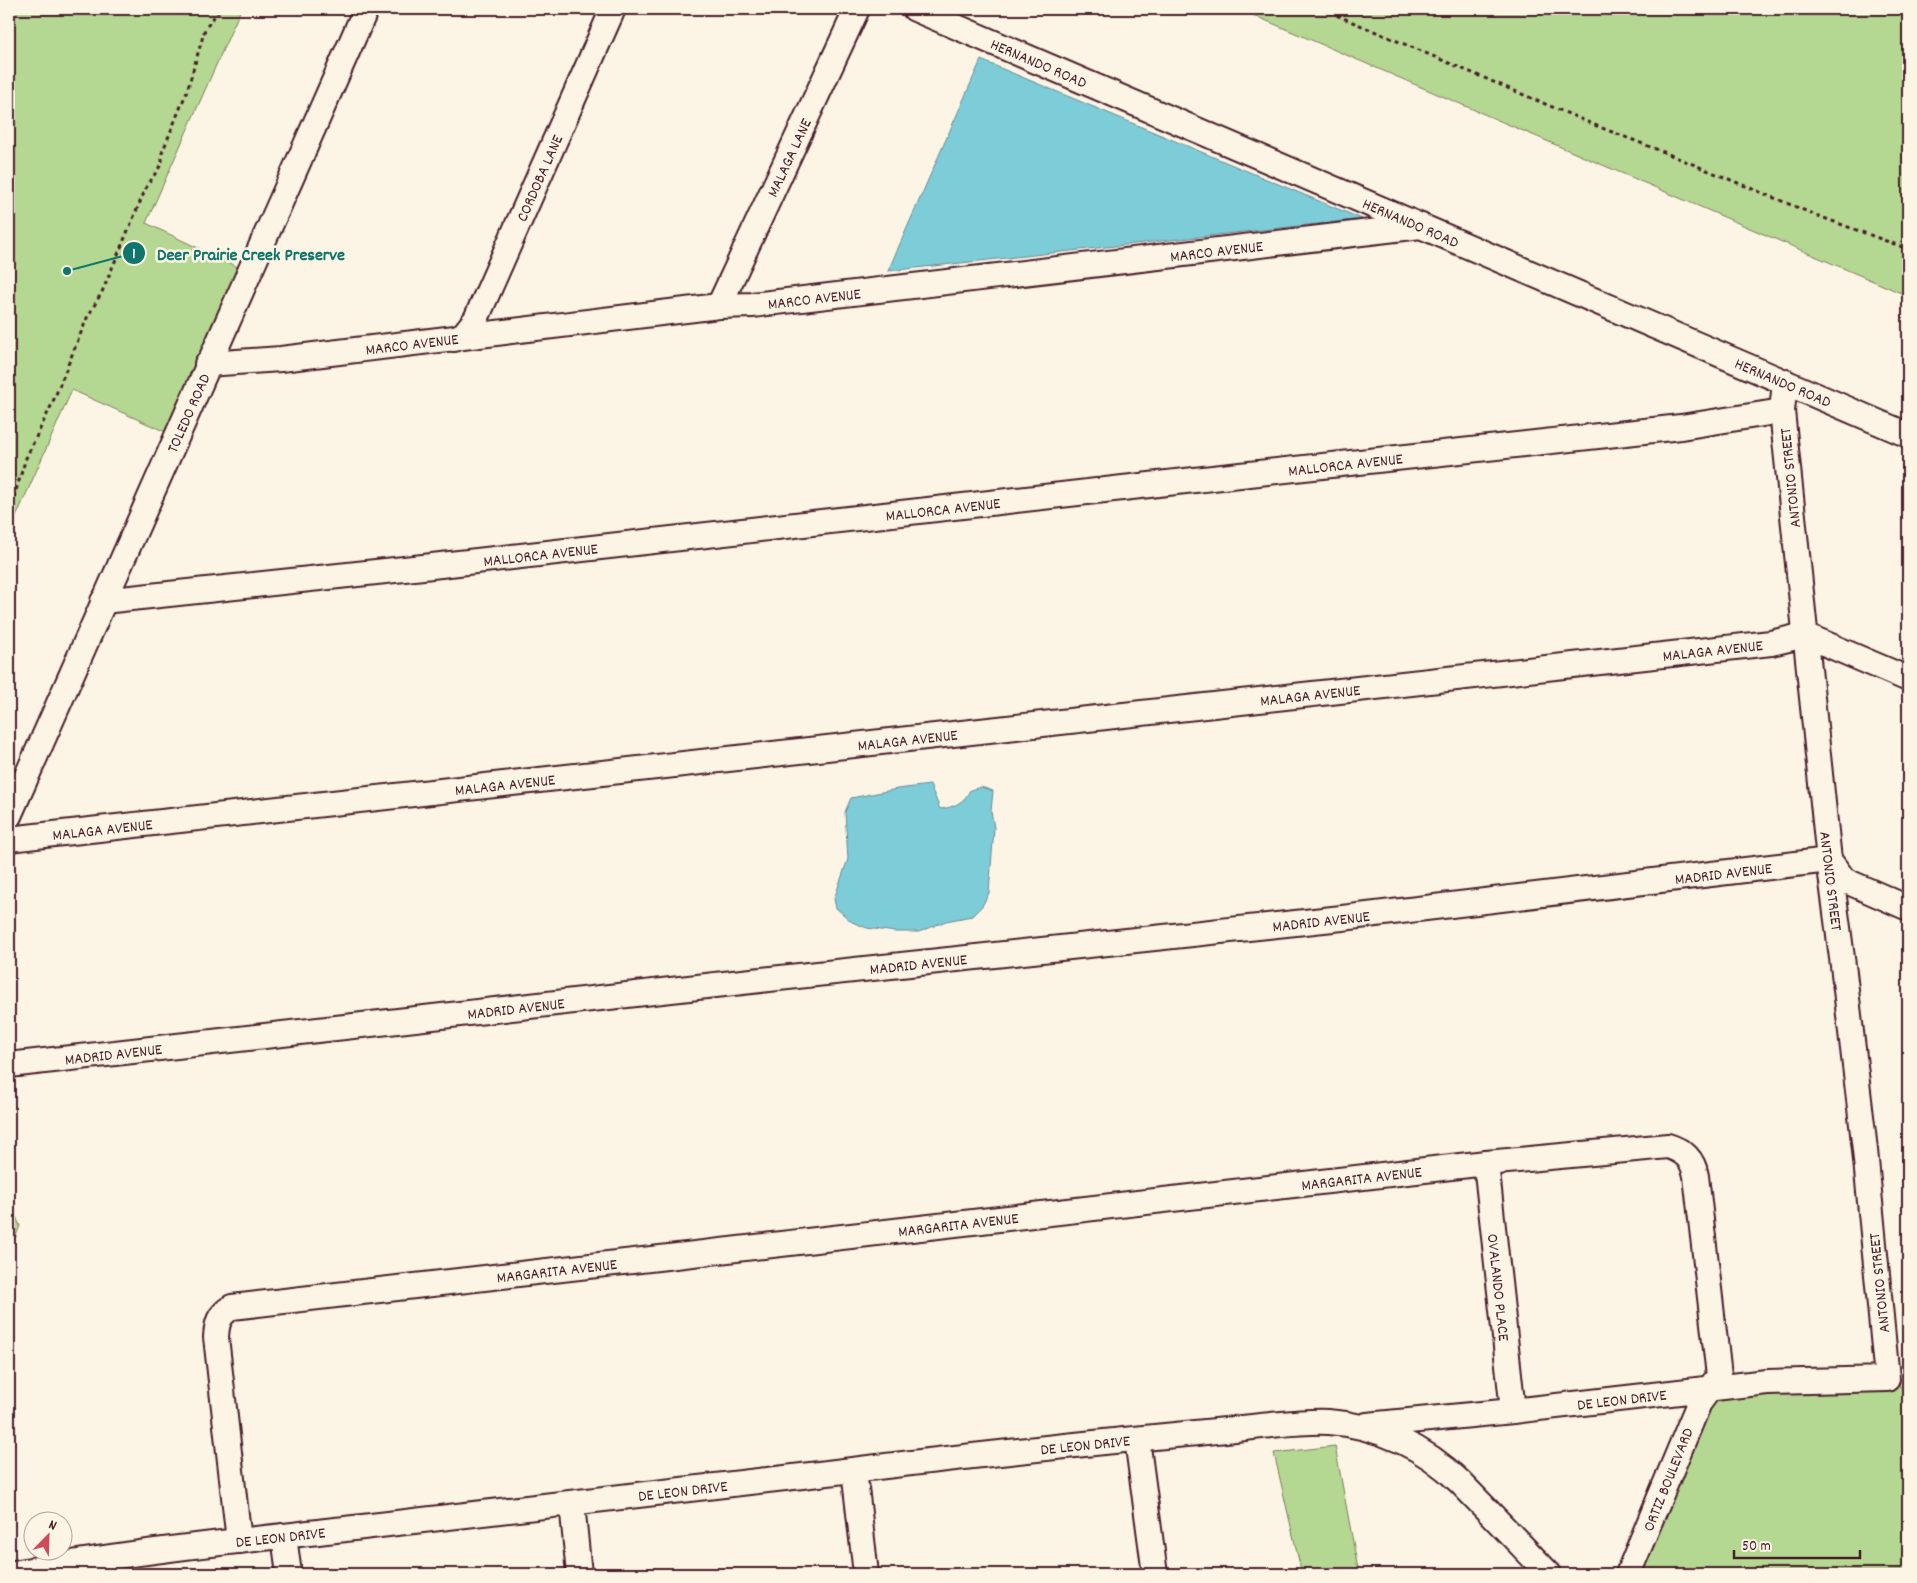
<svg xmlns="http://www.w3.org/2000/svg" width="1917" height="1583" font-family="Dekko,sans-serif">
	<rect width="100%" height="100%" fill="#fcf5e5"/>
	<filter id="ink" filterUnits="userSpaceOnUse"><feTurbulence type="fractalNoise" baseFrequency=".02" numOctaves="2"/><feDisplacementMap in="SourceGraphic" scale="10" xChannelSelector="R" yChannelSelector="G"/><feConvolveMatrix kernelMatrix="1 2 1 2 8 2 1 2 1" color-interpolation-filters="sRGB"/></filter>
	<g filter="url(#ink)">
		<g fill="#b4d792" stroke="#7f7b5e">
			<polygon points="9,9 241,9 146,223 240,268 202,355 199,356 198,363 168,433 72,390 9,533"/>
			<polygon points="1239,9 1908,9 1908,296"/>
			<polygon points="9,1200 20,1226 9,1252"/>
			<polygon points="1897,1386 1908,1387 1908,1574 1638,1574 1715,1396 1767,1391 1896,1389"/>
			<polygon points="1335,1446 1359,1574 1302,1574 1274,1453"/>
		</g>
		<g fill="#7dcdd8" stroke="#698793">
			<polygon points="981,60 1362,219 888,271"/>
			<path d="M930 785 940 809C953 808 965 802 970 790L981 787 993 791 991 811 994 828 989 893 982 906 972 916 946 921 919 932H895L867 928 852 922 836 908 834 899 848 859 845 812 851 798 897 789Z"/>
		</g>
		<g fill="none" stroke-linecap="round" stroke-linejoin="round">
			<g stroke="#4a1f2b" stroke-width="28">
				<g id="minor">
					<path id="s1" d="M915 9 1908 435"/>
					<path id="s2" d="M719 306 857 9"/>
					<path id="s3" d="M454 339 464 334 476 319 613 9"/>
					<path id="s4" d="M207 364 281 359 719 306 752 305 1421 226"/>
					<path id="s5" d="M103 601 423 567 1167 483 1681 427 1782 411"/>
					<path id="s6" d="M9 816 366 9"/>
					<path id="s7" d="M9 839 1771 643 1805 635 1908 679"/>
					<path id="s8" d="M9 1065 733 983 1342 918 1829 860 1844 880 1908 908"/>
					<path id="s9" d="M1486 1163 1513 1411"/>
					<path id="s10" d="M1367 1425 1513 1411 1767 1382 1887 1379 1865 1150 1844 973 1829 860 1782 411 1785 382"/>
					<polyline points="1137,1439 1155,1574"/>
					<polyline points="854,1470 866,1574"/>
					<polyline points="572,1503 579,1574"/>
					<polyline points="284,1536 289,1574"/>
					<path id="s11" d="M239 1541 216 1337C217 1322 219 1315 232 1307L1486 1163 1668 1146C1684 1151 1693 1159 1696 1176L1719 1376 1699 1403 1628 1574"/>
					<path id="s12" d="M9 1574C123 1552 239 1541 354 1528 509 1510 664 1492 819 1474 934 1460 1050 1447 1165 1436 1197 1433 1229 1430 1261 1426 1283 1424 1306 1421 1328 1422 1377 1425 1425 1447 1460 1482L1549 1574"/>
				</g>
			</g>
			<g stroke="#4a1f2b" stroke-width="3" stroke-dasharray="4 4" stroke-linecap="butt">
				<polyline points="1322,9 1597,126 1661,151 1813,214 1908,249"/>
				<polyline points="9,513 26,458 52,404 87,318 102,292 146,188 162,163 162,153 187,91 205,29 220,9"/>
			</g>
			<use href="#minor" stroke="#fcf5e5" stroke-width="24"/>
		</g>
	</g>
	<g text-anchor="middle" stroke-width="5" stroke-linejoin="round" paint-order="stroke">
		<g font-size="16" fill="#4a1f2b" stroke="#fcf5e5">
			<text dy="6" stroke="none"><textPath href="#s1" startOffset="135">HERNANDO ROAD</textPath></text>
			<text dy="6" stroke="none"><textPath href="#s2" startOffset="164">MALAGA LANE</textPath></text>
			<text dy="6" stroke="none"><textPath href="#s3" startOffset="185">CORDOBA LANE</textPath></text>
			<text dy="6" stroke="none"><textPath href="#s1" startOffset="540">HERNANDO ROAD</textPath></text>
			<text dy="6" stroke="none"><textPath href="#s4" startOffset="1016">MARCO AVENUE</textPath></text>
			<text dy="6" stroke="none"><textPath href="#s4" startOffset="611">MARCO AVENUE</textPath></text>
			<text dy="6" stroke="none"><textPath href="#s4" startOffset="206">MARCO AVENUE</textPath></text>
			<text dy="6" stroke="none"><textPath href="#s1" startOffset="945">HERNANDO ROAD</textPath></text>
			<text dy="6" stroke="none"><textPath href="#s6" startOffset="441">TOLEDO ROAD</textPath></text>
			<text dy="6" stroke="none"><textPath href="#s5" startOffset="1250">MALLORCA AVENUE</textPath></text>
			<text transform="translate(1789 478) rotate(-96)" y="6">ANTONIO STREET</text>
			<text dy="6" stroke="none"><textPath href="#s5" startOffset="845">MALLORCA AVENUE</textPath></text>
			<text dy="6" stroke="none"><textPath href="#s5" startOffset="440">MALLORCA AVENUE</textPath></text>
			<text dy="6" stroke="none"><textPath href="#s7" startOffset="1714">MALAGA AVENUE</textPath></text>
			<text dy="6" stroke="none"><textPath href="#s7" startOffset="1309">MALAGA AVENUE</textPath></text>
			<text dy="6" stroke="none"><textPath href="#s7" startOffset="904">MALAGA AVENUE</textPath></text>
			<text dy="6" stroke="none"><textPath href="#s7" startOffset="499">MALAGA AVENUE</textPath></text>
			<text dy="6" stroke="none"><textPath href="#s7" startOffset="94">MALAGA AVENUE</textPath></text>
			<text dy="6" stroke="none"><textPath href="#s8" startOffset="1725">MADRID AVENUE</textPath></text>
			<text transform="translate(1832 881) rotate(83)" y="6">ANTONIO STREET</text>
			<text dy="6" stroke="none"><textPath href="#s8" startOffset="1320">MADRID AVENUE</textPath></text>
			<text dy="6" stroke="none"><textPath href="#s8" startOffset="915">MADRID AVENUE</textPath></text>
			<text dy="6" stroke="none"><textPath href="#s8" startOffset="510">MADRID AVENUE</textPath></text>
			<text dy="6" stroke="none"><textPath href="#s8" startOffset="105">MADRID AVENUE</textPath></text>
			<text dy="6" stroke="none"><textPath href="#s11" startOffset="1378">MARGARITA AVENUE</textPath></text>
			<text dy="6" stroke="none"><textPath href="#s11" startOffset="972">MARGARITA AVENUE</textPath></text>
			<text dy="6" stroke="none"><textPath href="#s11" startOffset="568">MARGARITA AVENUE</textPath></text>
			<text transform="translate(1878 1283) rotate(-96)" y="6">ANTONIO STREET</text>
			<text dy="6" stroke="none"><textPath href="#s9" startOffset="125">OVALANDO PLACE</textPath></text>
			<text dy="6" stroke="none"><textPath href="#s10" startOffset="256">DE LEON DRIVE</textPath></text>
			<text dy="6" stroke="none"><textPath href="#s12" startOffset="1084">DE LEON DRIVE</textPath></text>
			<text transform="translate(1667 1479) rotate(-68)" y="6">ORTIZ BOULEVARD</text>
			<text dy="6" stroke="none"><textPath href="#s12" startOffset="679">DE LEON DRIVE</textPath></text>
			<text dy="6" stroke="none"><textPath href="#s12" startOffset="274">DE LEON DRIVE</textPath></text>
		</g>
	</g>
	<path fill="none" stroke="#0f766e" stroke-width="2" d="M67 271L134 253"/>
	<g fill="#0f766e" stroke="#fcf5e5" stroke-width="2">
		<circle cx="67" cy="271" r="5"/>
		<circle cx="134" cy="253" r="12"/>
	</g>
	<g font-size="15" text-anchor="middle" font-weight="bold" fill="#fff">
		<text x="134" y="258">1</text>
	</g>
	<g font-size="18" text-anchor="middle" font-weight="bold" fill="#0f766e" stroke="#fcf5e5" stroke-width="5" stroke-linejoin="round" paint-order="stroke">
		<text x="251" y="260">Deer Prairie Creek Preserve</text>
	</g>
	<rect width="1917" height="1583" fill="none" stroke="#fcf5e5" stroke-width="30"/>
	<rect x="15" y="15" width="1887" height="1553" fill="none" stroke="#4a1f2b" stroke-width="2" filter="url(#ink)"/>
	<g transform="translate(48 1536) rotate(23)"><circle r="24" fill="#fcf5e5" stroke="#b59f9b"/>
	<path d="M0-4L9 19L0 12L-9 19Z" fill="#d1495b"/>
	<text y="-8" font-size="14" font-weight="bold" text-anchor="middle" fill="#4a1f2b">N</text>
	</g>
	<path d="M1734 1550v8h126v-8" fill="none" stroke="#4a1f2b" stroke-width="2.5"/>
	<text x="1742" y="1550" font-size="15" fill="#4a1f2b" stroke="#fcf5e5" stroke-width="4" paint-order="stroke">50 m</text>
</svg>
